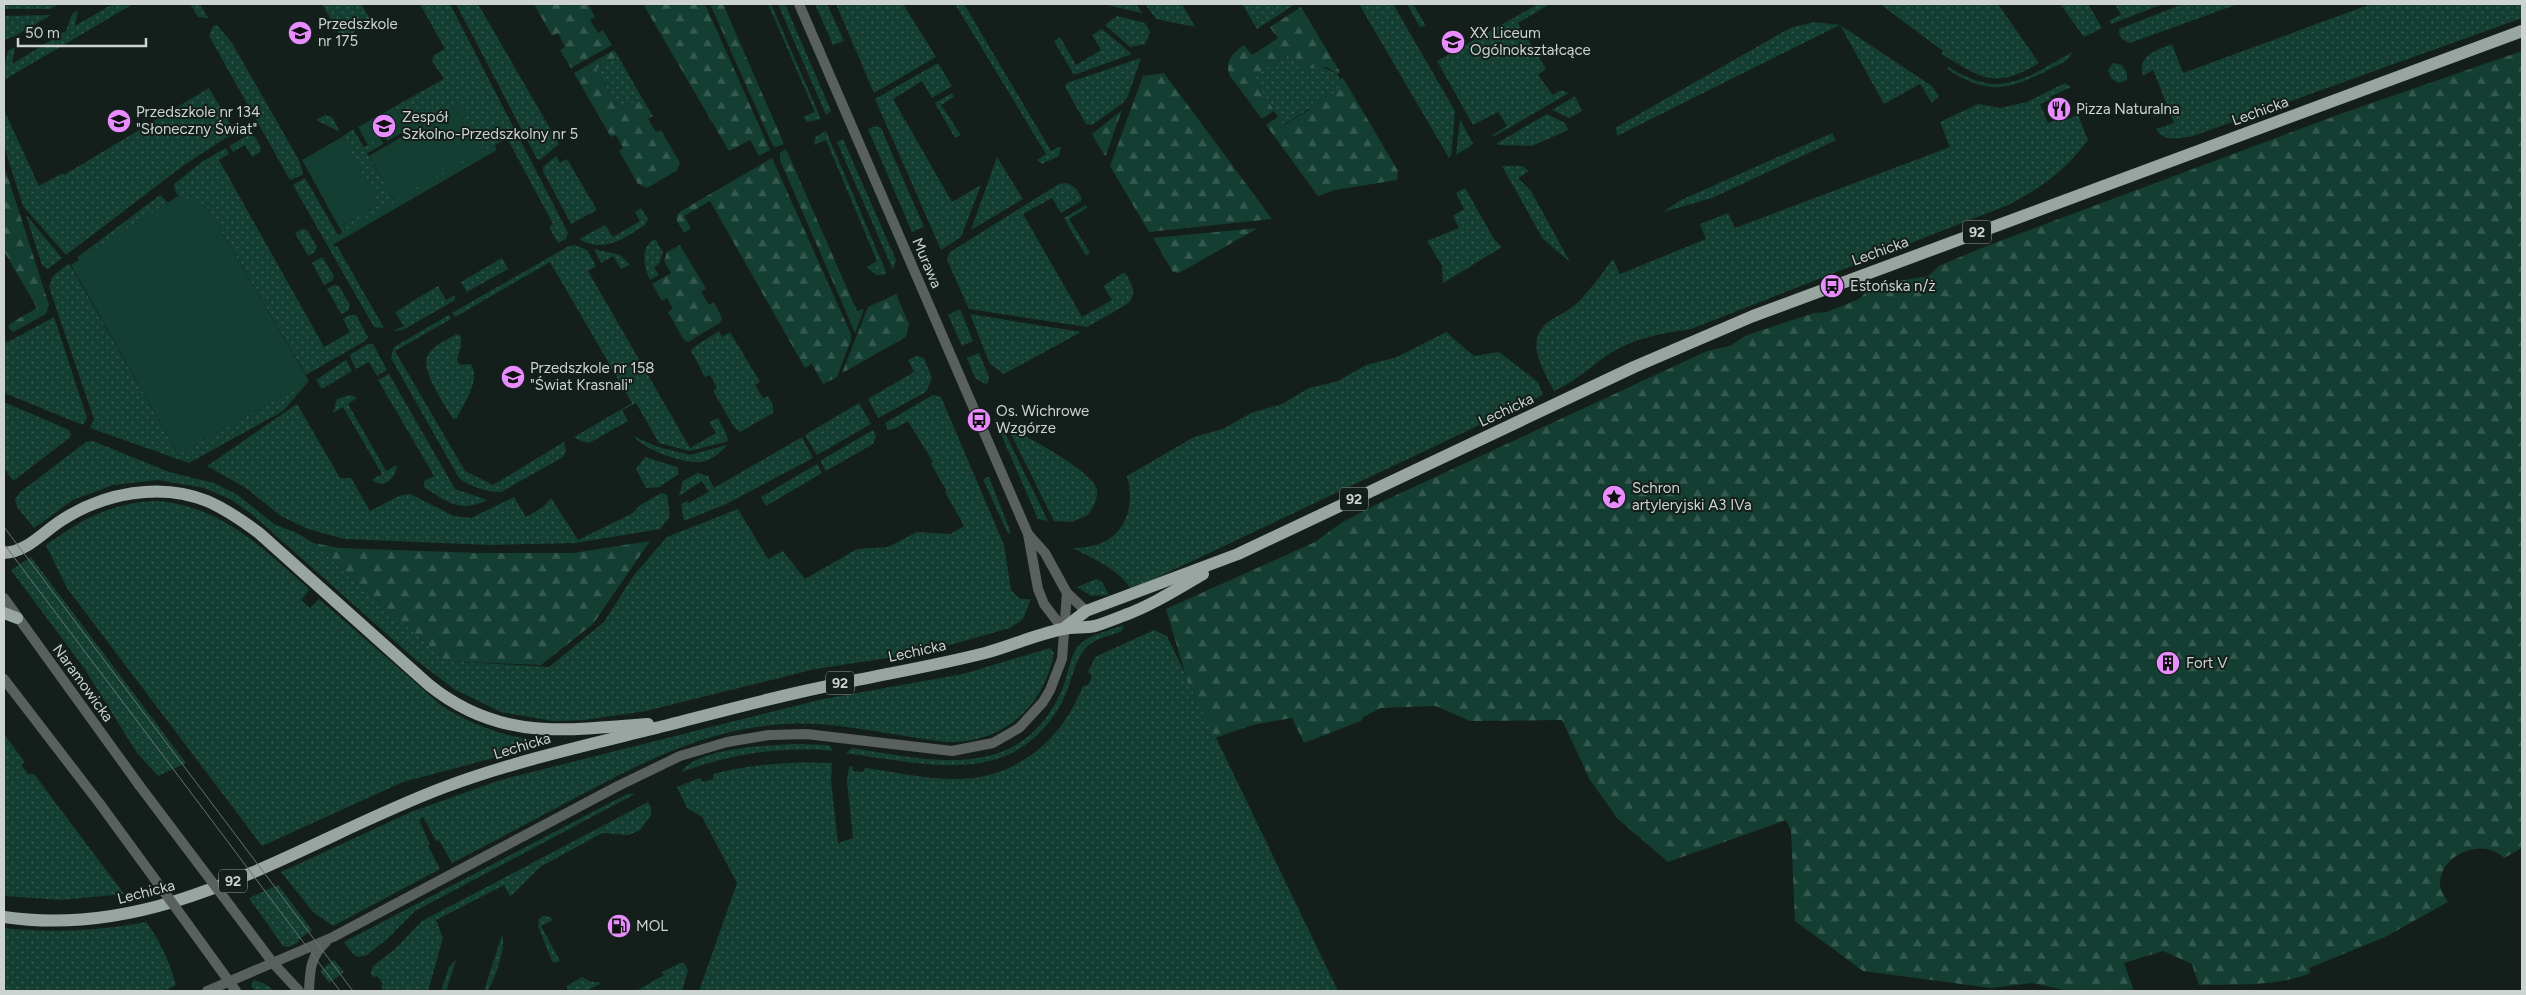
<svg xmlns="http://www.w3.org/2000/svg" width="2526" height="995" font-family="Figtree,sans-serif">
	<defs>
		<pattern id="green-dots" width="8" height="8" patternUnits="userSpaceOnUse" patternTransform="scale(1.25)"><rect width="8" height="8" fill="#143e32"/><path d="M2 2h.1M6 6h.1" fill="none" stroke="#35594f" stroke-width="1.8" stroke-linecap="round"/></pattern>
		<pattern id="forest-firs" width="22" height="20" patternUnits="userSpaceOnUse" patternTransform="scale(1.25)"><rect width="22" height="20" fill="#143e32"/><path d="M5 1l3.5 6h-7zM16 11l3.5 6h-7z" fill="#35594f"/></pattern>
	</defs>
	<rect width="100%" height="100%" fill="#141f1b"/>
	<g fill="url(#green-dots)">
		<polygon points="4,4 59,4 51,9 4,9"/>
		<polygon points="113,4 133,4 4,80 4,68 8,51 15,47 12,64 66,31 72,14 78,10 75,26"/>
		<polygon points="190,4 200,4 208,18 198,17"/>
		<polygon points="322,4 361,4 372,22 342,39"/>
		<polygon points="420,4 450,4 568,233 566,239 558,243 549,227 553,224 507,138 343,233 339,227 379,204 342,137 353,129 364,147 380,138 383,144 367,153 394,200 458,104 409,133 407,130 387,141 384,136 404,125 394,107 444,79 432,61 434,55 445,49"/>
		<polygon points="456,4 478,4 559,144 540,160 537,159"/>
		<polygon points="768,4 771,4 821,119 807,122 803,117 815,112"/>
		<polygon points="778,4 785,4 831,111 826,115"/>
		<polygon points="815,4 827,4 844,41 833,45"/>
		<polygon points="836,4 903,4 936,57 874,93"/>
		<polygon points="955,4 964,4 1051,151 1061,146 1059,156 1042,164 1037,160 1046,154"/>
		<polygon points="1103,4 1136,4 1142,13"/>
		<polygon points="1145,4 1182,4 1195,27 1156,19"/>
		<polygon points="1242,4 1295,4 1257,29"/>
		<polygon points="1359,4 1393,4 1455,111 1451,156 1449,158"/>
		<polygon points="1407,4 1413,4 1426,26 1420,27"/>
		<polygon points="1538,4 1550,4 1518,23 1546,69 1538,75 1553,95 1561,90 1569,93 1493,137 1492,135 1507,126 1498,112 1473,125 1437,61"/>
		<path d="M1880 4H1998L2039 63C1994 91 1981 77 1941 54L1943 51Z"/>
		<polygon points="2060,4 2088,4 2102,28 2084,37"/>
		<polygon points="2115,4 2163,4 2111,24 2110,20 2121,15"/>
		<path d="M2183 4H2238L2130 43C2122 41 2119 37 2119 29Z"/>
		<path d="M2371 4H2522V18L2193 136C2180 138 2164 143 2156 129L2174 123 2153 70 2143 76C2137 55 2157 50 2172 44L2183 73Z"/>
		<polygon points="51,15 15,36 4,40 4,16"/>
		<polygon points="1117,16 1145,23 1150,32 1145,44 1130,47 1105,25"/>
		<polygon points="1814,22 1840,25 1932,86 1939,96 1932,103 1920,84 1884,104 1840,25 1617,136 1616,128 1620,125 1790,28"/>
		<polygon points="217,25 232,43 300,162 303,175 290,180 209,36 213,26"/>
		<polygon points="1102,29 1132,54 1074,75 1054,41 1060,37 1076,65 1101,50 1092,35"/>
		<path d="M2072 52C2069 62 2057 65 2048 70 2007 91 1987 95 1947 69L1949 67C2000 100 2025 79 2072 52Z"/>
		<polygon points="1292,53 1337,74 1345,87 1283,125 1252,76"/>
		<polygon points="618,56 642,98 619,110 596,68"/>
		<polygon points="1141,58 1128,96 1123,103 1092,125 1086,124 1065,87 1067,83"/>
		<polygon points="938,63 952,86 932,98 922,81 893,99 952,202 981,185 961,237 941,250 875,99"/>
		<polygon points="2113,63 2122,65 2127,73 2127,80 2118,83 2111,78 2108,70"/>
		<path d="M2065 83 2071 87 2050 97 2051 99 2040 104 2048 123 2059 119 2060 122 2078 115 2088 140C2064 172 2042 187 2008 205L1691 329C1659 334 1633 338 1606 356 1588 369 1574 382 1554 391 1544 370 1524 343 1547 323 1555 316 1568 312 1576 304 1590 291 1601 274 1613 259L1620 274 1706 239 1700 224 1728 213 1735 228 1950 147 1940 122 1978 104 2000 108 2027 102Z"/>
		<polygon points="209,88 235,132 184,165 66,255 23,206 4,146 4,110 39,186 63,173 64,175"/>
		<polygon points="952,93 954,97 941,105 961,135 955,138 935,103"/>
		<polygon points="1575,96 1582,111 1569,118 1552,110"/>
		<polygon points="1547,114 1565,123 1568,130 1532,146 1498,145 1497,143"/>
		<polygon points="325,115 332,117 340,132 316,120"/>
		<polygon points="1460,119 1473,144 1456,155"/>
		<polygon points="875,126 881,128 924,227 912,232 868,129"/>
		<polygon points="826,131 887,274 876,275 867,267 877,261 826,140 814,145 815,137"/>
		<polygon points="1832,133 1836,140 1712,198 1663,212 1681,200"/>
		<polygon points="250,134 255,137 261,148 260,152 252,157 245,145 233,152 229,146"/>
		<polygon points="843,139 896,260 893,270 837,142"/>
		<path d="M226 148 229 154 219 160 324 347 350 332 343 319 350 315H356L368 337 365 341 306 375 207 207C192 202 174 201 174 184L203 161Z"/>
		<polygon points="556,156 560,163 567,159 597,210 571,224 543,171 543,167"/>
		<polygon points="997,157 1023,199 971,230"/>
		<polygon points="1502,166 1522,166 1529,171 1518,178 1531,191 1570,262 1543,239"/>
		<polygon points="305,178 338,235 331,240 335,247 337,246 384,328 374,327 293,185"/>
		<path d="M1067 183 1076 188 1082 199 1081 201 1061 213 1052 198 1023 214 1082 317 1112 300 1103 286 1123 273 1126 274C1132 285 1137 292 1129 303L1087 327 969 309 947 260 950 252 1059 184Z"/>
		<polygon points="1465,188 1494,239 1502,247 1443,283 1442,266 1427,241 1459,228 1453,216 1464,209 1456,193"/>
		<polygon points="160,195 168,203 79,260 78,257"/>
		<polygon points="1086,205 1087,208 1069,219 1090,253 1086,256 1064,218"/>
		<path d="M641 208 648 219 645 225C623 238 606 254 579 239L605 225 613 237 640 221 635 212Z"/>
		<polygon points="26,215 62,258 48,269 42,265"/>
		<polygon points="302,229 307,230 317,247 315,252 308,256 295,233"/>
		<path d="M655 239 663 252 659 264 654 267 659 275 650 280C644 266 639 248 655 239Z"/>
		<polygon points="574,245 587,250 596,266 588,271 690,448 716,433 709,422 718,418 726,433 728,441 690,451 659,443 636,403 622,410 628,421 589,443 581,441 574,437 632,403 550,262 455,317 452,313 569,246"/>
		<polygon points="594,249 620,255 630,265 621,269 613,256 601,263"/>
		<polygon points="322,257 334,276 332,281 324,285 312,263"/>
		<polygon points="502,258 508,269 467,292 461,282"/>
		<polygon points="69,263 178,454 309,381 283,411 189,463 90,428 94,419 49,287 52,277"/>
		<polygon points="334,285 339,286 350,305 348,311 341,314 327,289"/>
		<polygon points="438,286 446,300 455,295 455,300 403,330 393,331 404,326 395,312"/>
		<polygon points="960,309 973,341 962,346 948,315"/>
		<polygon points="970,314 1081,332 1004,374 990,364"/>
		<path d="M449 315 451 319 395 351 465 471 493 485 564 442 566 451 563 457 501 492C489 493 468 486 459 478L391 358 394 347Z"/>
		<polygon points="54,317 87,418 83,425 4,393 4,341 8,342"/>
		<polygon points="719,331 722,337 730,332 760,382 755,385 763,398 768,396 773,405 773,413 740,432 734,427 713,391 717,388 710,375 705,377 691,351 694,347"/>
		<path d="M1446 332 1474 356 1499 352 1538 382 1543 395 1131 590C1121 570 1091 558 1073 548 1117 549 1138 517 1127 476L1194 437 1223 429 1251 413 1282 404 1309 388 1338 381 1366 365 1397 357Z"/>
		<path d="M457 334 461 336V346L457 359 460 365 471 364C481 380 464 403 457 418L453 419C445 405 419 369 428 355 434 344 447 340 457 334Z"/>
		<polygon points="368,344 373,344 387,370 377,376 369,362 356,369 350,357 351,354"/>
		<polygon points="979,353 989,377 987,385 975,378 967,358"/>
		<polygon points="916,356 924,358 932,378 926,392 878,418 868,399 914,372 908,360"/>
		<polygon points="346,360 352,371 322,389 316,380"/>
		<path d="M389 374 455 489 487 500C460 513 448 503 424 487V481L434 476 378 380Z"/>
		<path d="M350 395 357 398 348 404 386 471 397 465C396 478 384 490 372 480L382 474 343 407 333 413 337 399Z"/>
		<polygon points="933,395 941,397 1004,545 1011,590 1020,599 1031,599 1023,619 1010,628 950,645 901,656 815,669 646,711 584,720 553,721 501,712 454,689 417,661 253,515 230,499 204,488 158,480 113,485 73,500 34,528 17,507 15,500 19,493 86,442 93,441 169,472 214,483 238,495 274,524 299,534 313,543 446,661 549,667 604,622 634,575 667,537 738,509 768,559 783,551 805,579 857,549 888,547 917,532 950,534 964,526 945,492 946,490 931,464 933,462 908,421 894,429 888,430 885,423"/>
		<polygon points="4,402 69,430 71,435 68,439 13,481 4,468"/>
		<polygon points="859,403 871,424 817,455 805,435"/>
		<polygon points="297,404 340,478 351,478 370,511 399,496 410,494 454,516 471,518 514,497 526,517 543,507 551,498 578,540 633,513 639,506 661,493 667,495 670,516 660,529 575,543 491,545 344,539 308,529 281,516 246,488 207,466"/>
		<polygon points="994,418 999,421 1048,521 1038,519"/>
		<path d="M1007 426C1025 436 1094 471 1097 490 1098 499 1093 508 1088 515L1072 522 1054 521Z"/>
		<polygon points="873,430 876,436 873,444 826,471 820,461"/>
		<path d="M633 436 658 447 690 455 727 445C722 452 710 461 701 462 683 464 645 450 633 436Z"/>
		<polygon points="802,437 813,458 726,504 684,521 681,504 687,501 689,503 709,492 702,481 679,496 683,481 698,473 708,476 714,488"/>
		<polygon points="645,457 677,467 679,474 659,487 646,488 636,469"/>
		<polygon points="817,464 822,473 766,506 761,497"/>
		<polygon points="989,477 1011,533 1008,534 983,479"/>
		<path d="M158 501C222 507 260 546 307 587L309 590 301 600 310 608 319 599 441 705C470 724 500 735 534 740L535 747 403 782 262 846 67 588 46 545C82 519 113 502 158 501Z"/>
		<polygon points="31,557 186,763 158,776 137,753 84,668 11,570"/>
		<polygon points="1096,579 1102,582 1109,595 1091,596 1077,587"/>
		<path d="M1124 625 1122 631C1111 636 1099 637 1090 644 1074 656 1072 685 1062 702 1014 790 927 764 846 753L852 748C930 760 1018 784 1060 694 1067 681 1068 664 1075 651 1083 635 1109 631 1124 625Z"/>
		<path d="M1154 630 1167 636 1338 991H699L737 883 702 817 687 808 677 787 700 778 703 782 713 779V774C753 764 791 761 832 763L831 781 838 843 853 838 847 781 849 766 853 767V771L863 772 865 768C896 772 929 780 960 779 1019 777 1062 739 1083 686L1088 685 1092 676 1088 672 1095 657Z"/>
		<path d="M1050 648 1054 653C1044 708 1001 744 946 742 892 736 839 721 784 724 706 729 647 760 579 796 537 818 494 841 452 863L439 840 436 841 423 817 419 820 430 844 428 846 440 869 333 926 313 912 281 872 411 812 500 780 823 699 963 674Z"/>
		<polygon points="4,734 24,761 22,766 28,774 34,774 124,894 61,900 4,896"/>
		<path d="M796 744 829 745 833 751C780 746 731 754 681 772 697 748 768 745 796 744Z"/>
		<polygon points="627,794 635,794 415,911 386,940 367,955 358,957 354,955 344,942"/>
		<polygon points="648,802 651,807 651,815 640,830 629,835 602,833 540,867 512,895 510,896 504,885 436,920 443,938 428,991 383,991 381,987 383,984 377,976 372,977 371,973 373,966 395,949 422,921"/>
		<polygon points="278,885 312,930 298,940 299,942 289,947 283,946 249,898"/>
		<polygon points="543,916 550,917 553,920 541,926 560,961 555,963 552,961 538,926 539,919"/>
		<path d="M146 922C161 942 169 961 176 985L165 991H4V928C52 933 98 931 146 922Z"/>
		<path d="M502 935C507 945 494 982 487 991H484Z"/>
		<polygon points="334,960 344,972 329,983 320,971"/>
		<polygon points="456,960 446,991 441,991 449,967"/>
		<polygon points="680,963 684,963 688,970 682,991 636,991 664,975 662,972"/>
		<polygon points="582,977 591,982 599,982 600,984 586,991 568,991 567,986"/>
		<polygon points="254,980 265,984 275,991 255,991 251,986"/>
	</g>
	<g fill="url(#forest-firs)">
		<polygon points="534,4 588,4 595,17 590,20 598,33 603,30 612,45 571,68 560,50 565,47 558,33 552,36"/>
		<polygon points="643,4 705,4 770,150 759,156 750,140 729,151"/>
		<polygon points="710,4 723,4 784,144 776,147 773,146"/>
		<path d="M1301 7 1340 72 1337 74 1326 67 1304 69 1292 53 1253 76 1274 111 1262 119 1230 76C1224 61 1232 54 1244 45L1252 55 1278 38 1270 27Z"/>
		<polygon points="614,50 618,56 596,68 619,110 642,98 653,116 648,119 656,132 661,130 680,163 676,171 647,188 638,184 619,151 623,148 616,135 611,137 574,73"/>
		<path d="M2522 51V848L2504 858C2481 836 2440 856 2440 884 2440 890 2445 897 2448 902L2385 937 2309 968 2311 973C2275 987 2237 984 2199 985L2192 964 2163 951 2124 963 2134 991H2069L2032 983 1991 988 1863 971 1795 921 1791 831 1786 820 1668 862 1618 819 1590 780 1562 720 1470 721 1436 706 1381 708 1363 717 1361 721 1304 743 1292 718 1252 725 1215 738 1188 683 1166 609 1315 542 1341 523 1375 505 1707 351 1730 346 1745 336 1786 322 1814 313 1827 312 1859 299 1869 289 1893 282 1928 276 1939 266 1984 247 2343 113Z"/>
		<polygon points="1164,73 1272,219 1149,232 1110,166 1143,76"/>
		<polygon points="1343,78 1398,171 1397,180 1335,190 1318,196 1266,125 1278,117 1284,125 1309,110 1314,100 1324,96 1329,96 1345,87 1340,79"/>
		<polygon points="1122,110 1106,155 1104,155 1092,134"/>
		<polygon points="786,149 857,311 864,309 855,333 780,160 780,153"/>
		<polygon points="772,158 851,334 851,340 837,377 823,384 812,364 805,368 710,201 684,216 691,228 684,233 677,221 677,215 681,211"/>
		<polygon points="4,165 49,305 46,314 13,332 8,327 11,323 37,308 4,251"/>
		<polygon points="1258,228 1179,273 1173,272 1153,238"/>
		<polygon points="680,245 706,289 701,292 709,305 714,302 722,318 720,323 688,342 684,340 668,312 673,309 667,298 662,301 652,284 671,273 664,261 667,252"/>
		<polygon points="896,294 909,324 906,337 842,373 868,307"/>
		<polygon points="650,541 593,624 541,665 446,661 313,543 340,548 479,553 573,553"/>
	</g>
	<g fill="#143e32">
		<polygon points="458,104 484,149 394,200 369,156"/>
		<polygon points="394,107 404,125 368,145 358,127"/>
		<polygon points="342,137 379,204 339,227 302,160"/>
		<polygon points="494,145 497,150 334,244 331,239"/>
		<polygon points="178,196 207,207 309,381 178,454 71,265"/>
	</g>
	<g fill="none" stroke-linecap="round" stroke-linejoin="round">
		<g stroke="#5a605e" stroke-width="10">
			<polyline points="799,4 1028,534 1038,589 1044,604 1063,629"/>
			<polyline points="1029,535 1045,553 1067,593 1086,611"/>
			<polyline points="4,598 139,785"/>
			<polyline points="4,679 100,804"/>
			<polyline points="231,907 273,963 299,991"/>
			<polyline points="189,926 236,991"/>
			<polyline points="207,991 333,937 618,786 680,756 727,742 769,735 806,734 952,751 993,743 1019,728 1043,702 1050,690 1062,659 1067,593"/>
			<path d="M309 991C310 971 310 956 326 942"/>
		</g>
		<g stroke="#99a5a0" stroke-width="12">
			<path d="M4 553C27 552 43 532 62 520 104 493 160 482 207 501 226 509 243 521 259 533L429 685C500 742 566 730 648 724"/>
			<polyline points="4,613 17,618"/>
			<polyline points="1063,629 1086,611 1238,554 1634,367 1753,316 2522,31"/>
			<path d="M4 917C166 941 301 841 445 787 512 762 583 746 652 729 716 713 779 695 843 683 890 673 938 665 985 653 1011 646 1037 634 1063 629 1074 627 1085 628 1095 626 1105 623 1115 619 1125 615 1152 605 1177 589 1203 574"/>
		</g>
		<g stroke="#67716d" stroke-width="1">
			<polyline points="4,527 353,991"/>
			<polyline points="4,544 340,991"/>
		</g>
		<g stroke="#5a605e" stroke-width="10">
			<polyline points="139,785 231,907"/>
			<polyline points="100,804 189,926"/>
		</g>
	</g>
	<defs>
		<g id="school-disc" transform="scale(1.25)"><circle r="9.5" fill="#e98dfe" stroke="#141f1b"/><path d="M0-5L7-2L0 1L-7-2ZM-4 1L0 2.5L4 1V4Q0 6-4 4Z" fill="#111"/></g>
		<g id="restaurant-disc" transform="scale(1.25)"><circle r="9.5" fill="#e98dfe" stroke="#141f1b"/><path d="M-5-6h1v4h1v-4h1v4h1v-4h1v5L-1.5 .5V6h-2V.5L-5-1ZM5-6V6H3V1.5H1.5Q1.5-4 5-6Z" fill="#111"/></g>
		<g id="bus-disc" transform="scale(1.25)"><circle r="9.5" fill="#e98dfe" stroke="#141f1b"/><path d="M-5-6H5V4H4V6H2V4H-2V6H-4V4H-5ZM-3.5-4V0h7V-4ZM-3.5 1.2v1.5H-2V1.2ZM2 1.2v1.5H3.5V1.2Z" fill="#111"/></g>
		<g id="sight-disc" transform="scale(1.25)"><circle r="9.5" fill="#e98dfe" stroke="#141f1b"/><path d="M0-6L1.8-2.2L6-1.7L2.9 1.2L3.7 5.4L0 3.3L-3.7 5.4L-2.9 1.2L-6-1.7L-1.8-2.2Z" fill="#111"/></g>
		<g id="building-disc" transform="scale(1.25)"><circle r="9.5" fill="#e98dfe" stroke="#141f1b"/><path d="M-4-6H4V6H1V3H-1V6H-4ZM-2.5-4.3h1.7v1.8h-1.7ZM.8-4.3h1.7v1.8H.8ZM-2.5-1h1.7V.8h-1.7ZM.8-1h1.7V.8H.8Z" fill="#111"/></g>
		<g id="fuel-disc" transform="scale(1.25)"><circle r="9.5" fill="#e98dfe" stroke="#141f1b"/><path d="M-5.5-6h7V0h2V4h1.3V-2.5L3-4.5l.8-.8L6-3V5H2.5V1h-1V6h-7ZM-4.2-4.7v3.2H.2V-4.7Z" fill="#111"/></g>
	</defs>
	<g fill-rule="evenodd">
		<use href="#school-disc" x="300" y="33"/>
		<use href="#school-disc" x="1453" y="42"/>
		<use href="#restaurant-disc" x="2059" y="109"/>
		<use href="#school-disc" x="119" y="121"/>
		<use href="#school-disc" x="384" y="126"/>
		<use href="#bus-disc" x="1832" y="286"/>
		<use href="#school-disc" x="513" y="377"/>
		<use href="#bus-disc" x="979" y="420"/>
		<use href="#sight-disc" x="1614" y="497"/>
		<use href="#building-disc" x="2168" y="663"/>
		<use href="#fuel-disc" x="619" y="926"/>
	</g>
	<g text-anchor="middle" stroke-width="4" stroke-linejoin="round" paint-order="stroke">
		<g fill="#141f1b" stroke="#959d9a" stroke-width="1">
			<rect x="1963" y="220.5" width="28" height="23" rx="4"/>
			<rect x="1340" y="487.5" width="28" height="23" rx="4"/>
			<rect x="826" y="671.5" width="28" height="23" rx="4"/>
			<rect x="219" y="869.5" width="28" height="23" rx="4"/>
		</g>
		<g font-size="14" font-weight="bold" fill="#ccd3d0">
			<text x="1977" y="237">92</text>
			<text x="1354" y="504">92</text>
			<text x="840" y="688">92</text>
			<text x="233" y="886">92</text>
		</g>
		<g font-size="15" fill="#ccd3d0" stroke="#141f1b" text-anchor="start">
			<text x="318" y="29">Przedszkole<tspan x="318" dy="17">nr 175</tspan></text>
			<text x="1470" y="38">XX Liceum<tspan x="1470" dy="17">Ogólnokształcące</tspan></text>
			<text x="2076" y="114">Pizza Naturalna</text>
			<text x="136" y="117">Przedszkole nr 134<tspan x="136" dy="17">"Słoneczny Świat"</tspan></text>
			<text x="402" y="122">Zespół<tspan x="402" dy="17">Szkolno-Przedszkolny nr 5</tspan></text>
			<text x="1850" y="291">Estońska n/ż</text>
			<text x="530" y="373">Przedszkole nr 158<tspan x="530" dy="17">"Świat Krasnali"</tspan></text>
			<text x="996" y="416">Os. Wichrowe<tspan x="996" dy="17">Wzgórze</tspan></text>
			<text x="1632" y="493">Schron<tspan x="1632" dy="17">artyleryjski A3 IVa</tspan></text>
			<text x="2186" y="668">Fort V</text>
			<text x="636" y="931">MOL</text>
		</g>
		<g font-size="15" fill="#ccd3d0" stroke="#141f1b">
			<text transform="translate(2260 111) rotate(-20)" y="5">Lechicka</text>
			<text transform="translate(1880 251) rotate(-20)" y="5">Lechicka</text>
			<text transform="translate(927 263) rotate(67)" y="5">Murawa</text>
			<text transform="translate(1506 410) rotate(-25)" y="5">Lechicka</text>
			<text transform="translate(917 651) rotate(-12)" y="5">Lechicka</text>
			<text transform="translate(83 683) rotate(54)" y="5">Naramowicka</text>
			<text transform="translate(522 746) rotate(-17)" y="5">Lechicka</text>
			<text transform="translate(146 892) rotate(-14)" y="5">Lechicka</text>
		</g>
	</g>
	<rect width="2526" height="995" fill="none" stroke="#ccd3d0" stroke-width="10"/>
	<path d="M18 38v8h128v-8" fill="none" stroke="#ccd3d0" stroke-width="2.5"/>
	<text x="25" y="38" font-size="15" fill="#ccd3d0" stroke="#141f1b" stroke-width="4" paint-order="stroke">50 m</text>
</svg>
